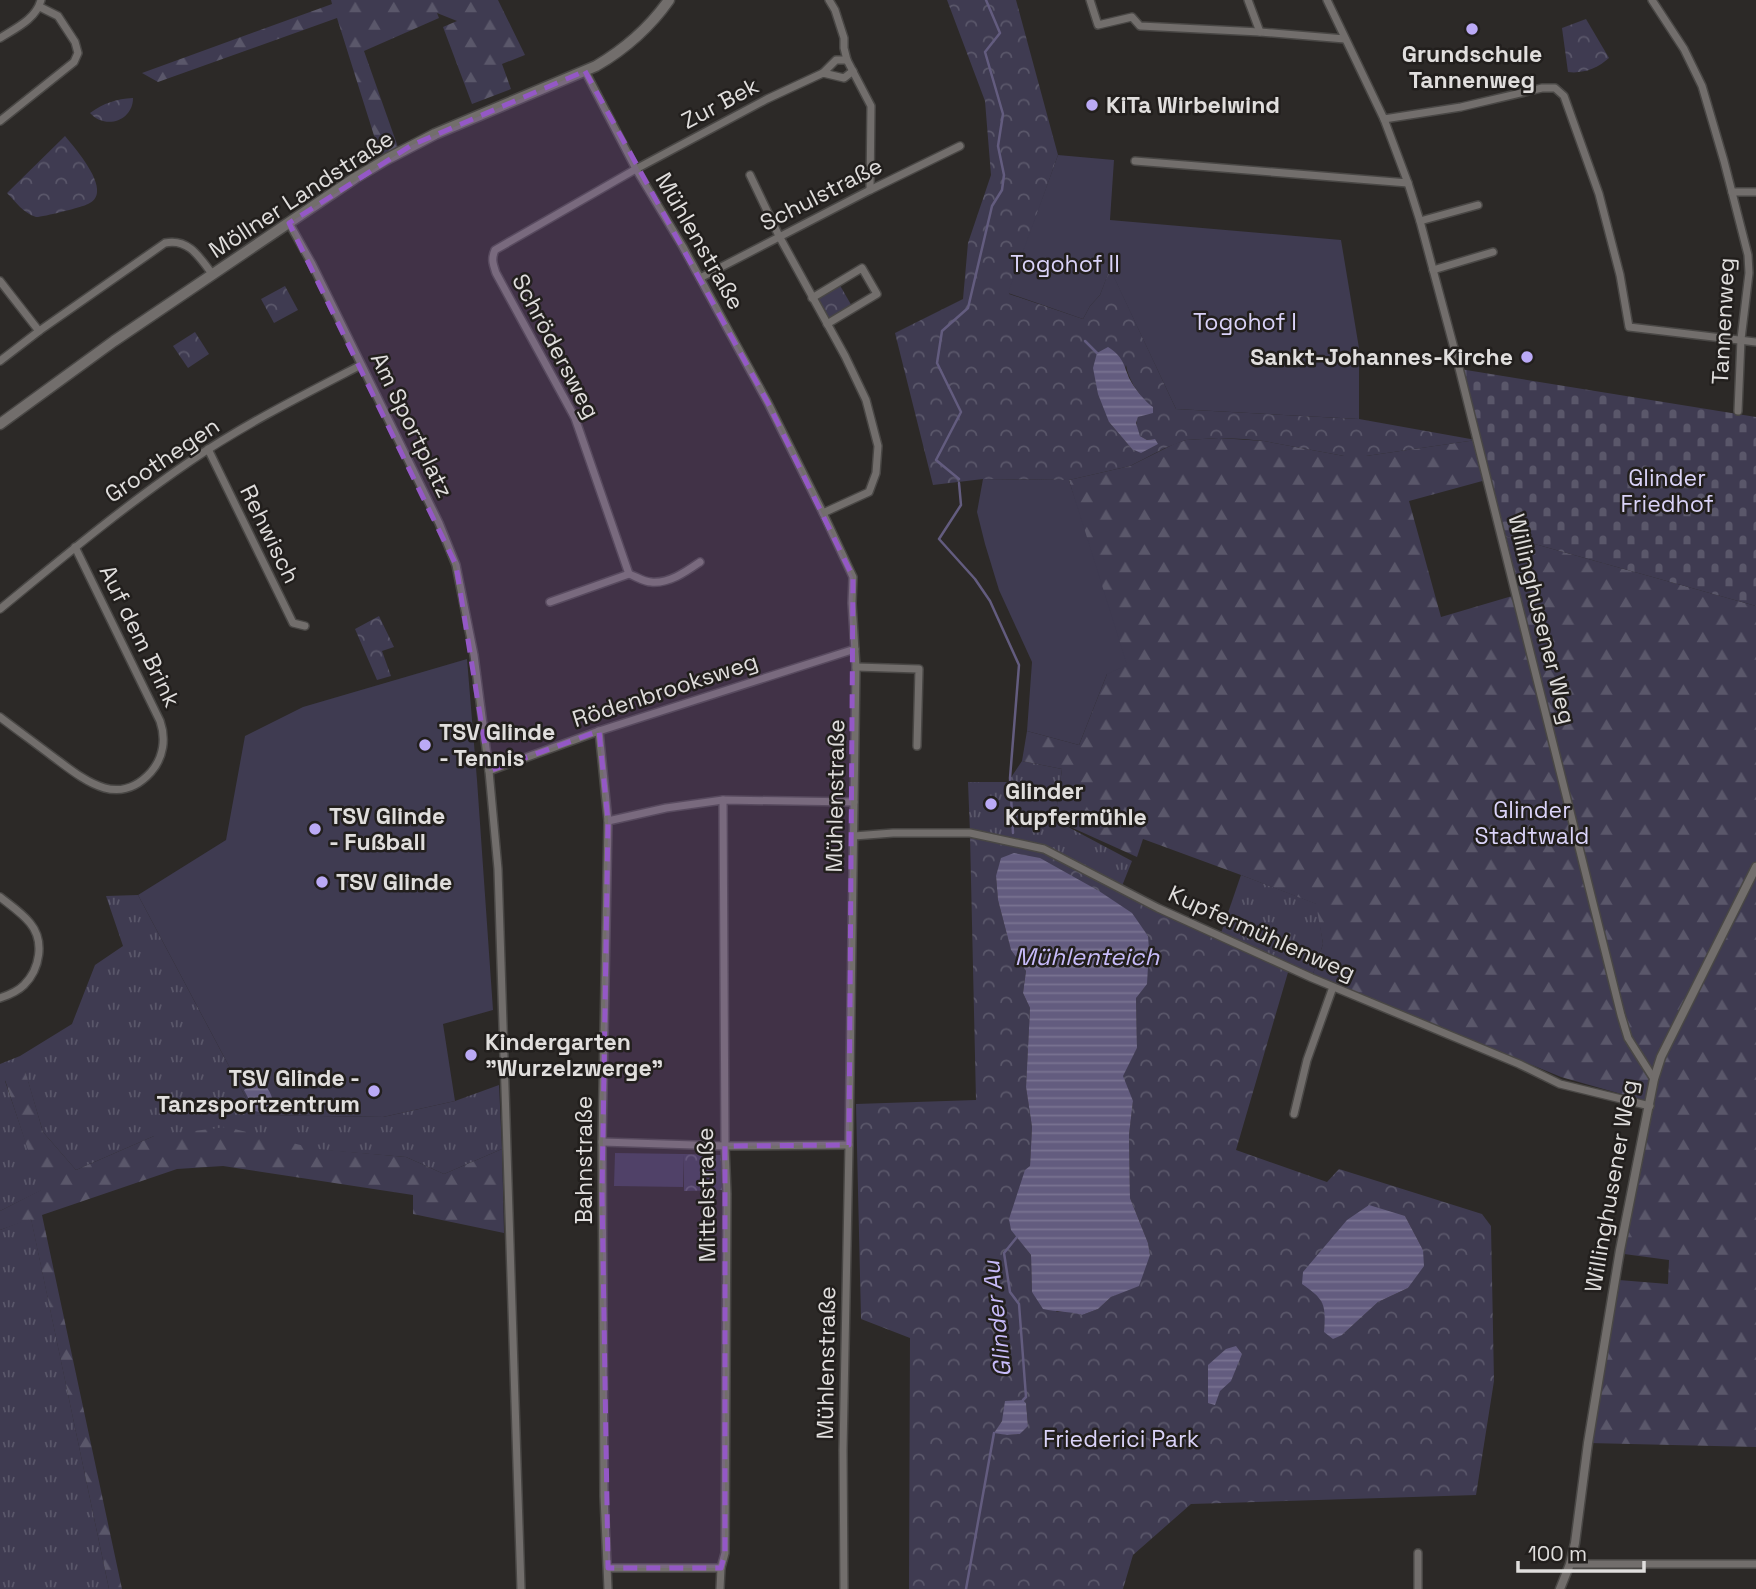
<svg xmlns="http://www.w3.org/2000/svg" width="1756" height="1589" font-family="'Space Grotesk',sans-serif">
	<defs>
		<pattern id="grass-tufts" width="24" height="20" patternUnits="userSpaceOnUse" patternTransform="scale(1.75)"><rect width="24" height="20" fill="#3f3b51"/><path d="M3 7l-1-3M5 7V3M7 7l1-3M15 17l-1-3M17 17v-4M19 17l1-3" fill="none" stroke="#5a576a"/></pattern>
		<pattern id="forest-firs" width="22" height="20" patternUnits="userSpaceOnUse" patternTransform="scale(1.75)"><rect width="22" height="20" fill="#3f3b51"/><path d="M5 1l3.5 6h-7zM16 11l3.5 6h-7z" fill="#5a576a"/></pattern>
		<pattern id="cemetery-stones" width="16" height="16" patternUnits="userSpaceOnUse" patternTransform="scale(1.75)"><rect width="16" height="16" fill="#3f3b51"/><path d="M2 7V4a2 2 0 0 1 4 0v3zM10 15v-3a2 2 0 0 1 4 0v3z" fill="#5a576a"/></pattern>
		<pattern id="park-crowns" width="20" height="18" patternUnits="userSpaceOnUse" patternTransform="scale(1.75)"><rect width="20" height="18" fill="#3f3b51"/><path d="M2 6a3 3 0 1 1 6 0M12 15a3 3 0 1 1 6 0" fill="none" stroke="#5a576a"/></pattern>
		<pattern id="water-rules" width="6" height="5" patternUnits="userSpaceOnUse" patternTransform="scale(1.75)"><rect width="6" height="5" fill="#635c7f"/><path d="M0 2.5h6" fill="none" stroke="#797391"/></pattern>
	</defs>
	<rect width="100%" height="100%" fill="#2c2927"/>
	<g fill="url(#grass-tufts)">
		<polygon points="1022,761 1062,769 1055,820 1132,861 1122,886 970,833 968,782 1008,782"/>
		<polygon points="1241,875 1317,904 1323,944 1313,974 1221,933"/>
		<polygon points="138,895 255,1115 383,1117 455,1101 499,1085 502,1149 444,1174 406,1157 154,1136 76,1170 43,1132 25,1071 5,1081 42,1190 0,1211 0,1064 20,1056 72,1024 95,965 123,946 106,896"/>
		<polygon points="31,1218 109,1589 0,1589 0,1230"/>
	</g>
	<g fill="url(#forest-firs)">
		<polygon points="331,0 498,0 525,55 502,64 511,89 472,104 443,27 457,21 437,13 439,18 364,51 399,150 382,161 337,18 158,82 142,73 332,4"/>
		<polygon points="1219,438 1264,441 1344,456 1366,456 1476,440 1486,480 1409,501 1441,617 1519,594 1506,536 1756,606 1756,1447 1589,1443 1619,1280 1668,1284 1669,1260 1624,1254 1653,1103 1561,1077 1313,974 1323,944 1316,904 1241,875 1143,839 1137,857 1055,820 1062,769 1022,761 1027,731 1079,745 1107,674 1081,522 1069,480 1130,466 1174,444 1186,440"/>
		<polygon points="25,1070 43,1132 76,1170 154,1136 226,1127 317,1149 406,1157 444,1174 502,1149 504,1233 413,1214 413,1195 223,1166 177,1169 42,1215 122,1589 109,1589 31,1219 0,1230 0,1211 41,1190 5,1080"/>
	</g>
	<polygon fill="url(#cemetery-stones)" points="1460,369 1756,417 1756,606 1506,536 1477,441"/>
	<g fill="url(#park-crowns)" fill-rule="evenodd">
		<path d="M947 0H1016L1058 155 1009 294 1083 319 1090 306 1100 295 1110 268 1176 409 1359 419 1476 440 1366 456H1344L1264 441 1243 439 1219 438 1186 440 1165 448 1130 466 1069 480 983 479 933 485 895 333 963 299 968 243 991 175 985 101ZM1126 365C1128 380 1138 391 1146 403L1144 415 1138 417C1135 424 1137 429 1140 436L1147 440 1155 439 1132 449 1109 422Z"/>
		<path d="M1586 19 1609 58C1598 68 1583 74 1568 72L1562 28Z"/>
		<path d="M133 98C133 121 105 130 90 113 104 103 116 99 133 98Z"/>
		<path d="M65 136C75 148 99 176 97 192 97 197 93 202 88 204 83 207 39 218 36 217 23 213 16 202 7 193Z"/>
		<polygon points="838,282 853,308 827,324 812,298"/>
		<polygon points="285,286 298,310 274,323 261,299"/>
		<polygon points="195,332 209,354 188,368 173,346"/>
		<polygon points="379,616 394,647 382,651 391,676 377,680 355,629"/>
		<path d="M970 835 1044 852 1289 969 1236 1150 1327 1182 1339 1169 1482 1214 1491 1226 1494 1381 1476 1495 1191 1504 1133 1555 1123 1589H909L910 1338 861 1319 856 1104 976 1100ZM996 876 1141 927 1148 936 1136 998 1137 1048 1122 1076 1133 1102 1129 1135 1130 1198 1148 1243 1150 1255 1124 1291 1111 1297 1098 1309 1082 1315 1069 1311 1057 1312 1032 1292 1031 1255 1017 1237 1030 1167 1032 1127 1026 1087 1030 1008 1023 993 1026 971 1011 950 998 900ZM1405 1216 1423 1250V1266L1408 1288 1378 1302 1342 1335 1324 1332 1326 1310 1318 1295ZM1023 1400 1026 1403 1028 1425 1020 1434 1007 1435 995 1432 1002 1421Z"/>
		<polygon points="684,1154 721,1155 722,1190 684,1191"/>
	</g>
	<g fill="#3f3b51">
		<polygon points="1058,155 1114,160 1110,220 1341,240 1359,348 1359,419 1176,409 1110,269 1100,295 1090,306 1083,319 1008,293"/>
		<polygon points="983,479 1069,480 1127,665 1107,674 1079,745 1027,731 1032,662 999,590 985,544 977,512"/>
		<polygon points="467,659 477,780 493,1010 443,1024 455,1101 383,1117 255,1115 138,895 226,840 245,736 303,707"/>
		<polygon points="615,1153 684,1154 683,1187 614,1186"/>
	</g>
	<g fill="url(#water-rules)">
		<path d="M1108 347C1121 355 1123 362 1128 375 1130 383 1146 403 1153 407V413L1138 417 1136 423 1140 436 1147 440 1155 439 1158 444 1141 453 1132 449 1109 422 1098 394 1093 368 1097 353Z"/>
		<path d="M1014 853 1040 858 1099 891 1132 913 1148 936 1149 949 1147 984 1136 998 1137 1048 1123 1076 1133 1101 1129 1135 1130 1198 1148 1243 1150 1255 1139 1286 1111 1297 1098 1309 1082 1315C1069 1311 1057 1312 1043 1309L1032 1292 1031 1255 1011 1230 1009 1219 1025 1170 1030 1166 1032 1127 1026 1087 1030 1008 1023 993 1026 971 1011 950 998 900 996 876 1001 858Z"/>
		<path d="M258 1081C269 1086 272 1095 274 1107L263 1113 255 1111 244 1090Z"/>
		<path d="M1369 1205 1405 1216 1423 1250 1424 1266 1408 1288 1378 1302 1342 1335 1333 1339 1324 1332C1326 1304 1325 1300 1302 1284L1303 1272 1347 1220Z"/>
		<polygon points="1236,1346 1242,1354 1231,1381 1220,1391 1215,1405 1208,1403 1208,1365 1226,1349"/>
		<polygon points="1023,1400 1026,1403 1028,1426 1020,1434 1007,1435 994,1433 1002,1421 1005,1401"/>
	</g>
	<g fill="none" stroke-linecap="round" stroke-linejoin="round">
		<g stroke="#635c7f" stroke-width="2.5">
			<polyline points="1085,341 1097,353"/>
			<polyline points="959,479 936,460 961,412 937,363 942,331 968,308 992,206 1002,190 1004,175 998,146 1003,114 985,52 1000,33 986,0"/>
			<polyline points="959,483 961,505 939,539 975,579 990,601 1019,665 1010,778 1013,833"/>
			<polyline points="1017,1237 1004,1253 1010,1292 1019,1304 1026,1397 1023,1400"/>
			<polyline points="966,1589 994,1433"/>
		</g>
		<g stroke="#494745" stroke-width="10">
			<g id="minor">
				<polyline points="829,0 835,10 844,38 844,48 847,60 871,106 870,190"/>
				<polyline points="1090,0 1098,25 1132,17 1140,26 1260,32 1345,39"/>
				<polyline points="1248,0 1260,32"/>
				<polyline points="1327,0 1384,119 1408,183 1420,221 1454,348 1621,1015 1628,1038 1654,1079"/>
				<polyline points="1652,0 1684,49 1702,86 1724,161 1748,255 1749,273 1741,339 1738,411"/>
				<path d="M0 38C16 28 36 19 41 0"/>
				<polyline points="585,71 636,169 683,247 768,403 823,513 853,577 852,603 856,667 849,1145 843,1450 844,1589"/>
				<polyline points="823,73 836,60 847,60"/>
				<polyline points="1384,119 1461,107 1542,88 1555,88 1564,96 1599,194 1620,275 1629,327 1756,342"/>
				<polyline points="0,121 74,62 78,53 75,42 58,16 40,7"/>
				<polyline points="1135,161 1408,183"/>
				<polyline points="750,175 779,236 845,356 866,400 878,446 876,473 869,492 823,513"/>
				<polyline points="1732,192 1756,192"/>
				<polyline points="1420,221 1478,205"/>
				<polyline points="289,223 312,264 439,523 456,565 474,655 489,771 498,869 521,1589"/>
				<polyline points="1433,270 1493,252"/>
				<polyline points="700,278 870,190 960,146"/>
				<polyline points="0,281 39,331"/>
				<polyline points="812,298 862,268 877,294 827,324"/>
				<path d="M0 361 39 331 165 243C189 238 200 258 213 275"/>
				<polyline points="208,449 293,623 305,626"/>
				<path d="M629 574C635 576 644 582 651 582 669 584 687 571 700 562"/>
				<path d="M550 602 629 574 575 418 496 273C493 264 491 259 495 250L636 169 767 99 823 73 844 78 853 71"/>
				<path d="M0 609C62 558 123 507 189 462 243 425 303 395 361 365"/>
				<polyline points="856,667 919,669 917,746"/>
				<path d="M0 717C17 730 35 743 52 756 82 778 117 810 151 772 164 757 166 738 160 721L75 547"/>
				<polyline points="599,731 608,821 602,1142 604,1496 608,1589"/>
				<polyline points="489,771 599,731 855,649"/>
				<polyline points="608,821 666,808 723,800 854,802"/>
				<polyline points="854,836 893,833 970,833 1044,849 1158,908 1312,978 1519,1064 1560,1084 1650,1106"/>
				<path d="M0 897C10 905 22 913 30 923 45 941 40 969 24 985 18 991 9 995 0 998"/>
				<polyline points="1294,1114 1307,1060 1333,987"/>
				<polyline points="602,1142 725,1146 849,1145"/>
				<polyline points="1570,1564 1756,1564"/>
				<polyline points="608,1568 721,1568"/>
				<polyline points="720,1589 721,1568 725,1553 727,1194 725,1146 723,800"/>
				<polyline points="1418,1589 1418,1553"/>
			</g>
		</g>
		<g stroke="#494745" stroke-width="11">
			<polyline id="tertiary" points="1560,1589 1570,1564 1575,1543 1588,1443 1620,1250 1654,1079 1661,1057 1756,867"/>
		</g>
		<g stroke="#494745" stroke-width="13">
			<path id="secondary" d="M0 424 114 341 355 178 387 159 435 134 596 66C625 49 650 27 669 0"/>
		</g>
		<use href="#minor" stroke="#726e6c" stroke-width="7"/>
		<use href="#tertiary" stroke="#726e6c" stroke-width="8"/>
		<use href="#secondary" stroke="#726e6c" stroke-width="10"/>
	</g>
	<path fill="#9458c6" fill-opacity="0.2" stroke="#9458c6" stroke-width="5" stroke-dasharray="14 9" stroke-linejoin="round" d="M585 71 768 403 853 577 849 1145 725 1146V1553L721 1568H608L602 1193 608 821 599 731 489 771 456 565 289 223 412 145Z"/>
	<g fill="#bbaaf6" stroke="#221f1d" stroke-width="2.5">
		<circle cx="1472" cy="29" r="7"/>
		<circle cx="1092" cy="105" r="7"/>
		<circle cx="1527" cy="357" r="7"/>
		<circle cx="425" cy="745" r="7"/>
		<circle cx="991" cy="804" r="7"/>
		<circle cx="315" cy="829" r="7"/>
		<circle cx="322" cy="882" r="7"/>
		<circle cx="471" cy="1055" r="7"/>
		<circle cx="374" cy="1091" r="7"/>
	</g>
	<g text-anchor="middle" stroke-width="5" stroke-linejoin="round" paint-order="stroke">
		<g font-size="23" font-weight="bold" fill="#e0dedd" stroke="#221f1d" text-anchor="start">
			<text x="1472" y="62" text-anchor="middle">Grundschule<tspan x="1472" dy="26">Tannenweg</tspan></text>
			<text x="1106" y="113">KiTa Wirbelwind</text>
			<text x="1513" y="365" text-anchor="end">Sankt-Johannes-Kirche</text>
			<text x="439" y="740">TSV Glinde<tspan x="439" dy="26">- Tennis</tspan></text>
			<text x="1005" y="799">Glinder<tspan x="1005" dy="26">Kupfermühle</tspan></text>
			<text x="329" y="824">TSV Glinde<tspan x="329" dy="26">- Fußball</tspan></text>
			<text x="336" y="890">TSV Glinde</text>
			<text x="485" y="1050">Kindergarten<tspan x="485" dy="26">"Wurzelzwerge"</tspan></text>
			<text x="360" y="1086" text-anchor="end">TSV Glinde -<tspan x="360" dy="26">Tanzsportzentrum</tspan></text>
		</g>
		<g font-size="23" fill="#e0dedd" stroke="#221f1d">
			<text transform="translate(720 103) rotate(-28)" y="8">Zur Bek</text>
			<text transform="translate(301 194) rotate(-33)" y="8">Möllner Landstraße</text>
			<text transform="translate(821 194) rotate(-27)" y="8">Schulstraße</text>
			<text transform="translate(700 241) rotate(60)" y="8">Mühlenstraße</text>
			<text transform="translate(1723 321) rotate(-87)" y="8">Tannenweg</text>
			<text transform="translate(556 346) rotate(62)" y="8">Schrödersweg</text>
			<text transform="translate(412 425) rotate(64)" y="8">Am Sportplatz</text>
			<text transform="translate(162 460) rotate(-34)" y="8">Groothegen</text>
			<text transform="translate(270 534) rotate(64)" y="8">Rehwisch</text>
			<text transform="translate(1542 619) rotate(76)" y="8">Willinghusener Weg</text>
			<text transform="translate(140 636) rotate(64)" y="8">Auf dem Brink</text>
			<text transform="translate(665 690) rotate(-18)" y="8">Rödenbrooksweg</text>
			<text transform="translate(835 796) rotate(-89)" y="8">Mühlenstraße</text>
			<text transform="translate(1262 933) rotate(24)" y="8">Kupfermühlenweg</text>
			<text transform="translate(584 1160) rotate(-90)" y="8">Bahnstraße</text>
			<text transform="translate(1611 1186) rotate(-80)" y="8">Willinghusener Weg</text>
			<text transform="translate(706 1195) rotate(-91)" y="8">Mittelstraße</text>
			<text transform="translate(826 1363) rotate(-89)" y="8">Mühlenstraße</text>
		</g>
		<g font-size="23" fill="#dad3f8" stroke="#221f1d">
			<text x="1065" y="272">Togohof II</text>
			<text x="1245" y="330">Togohof I</text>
			<text x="1667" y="486">Glinder<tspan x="1667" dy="26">Friedhof</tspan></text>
			<text x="1532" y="818">Glinder<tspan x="1532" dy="26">Stadtwald</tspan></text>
			<text x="1121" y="1447">Friederici Park</text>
		</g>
		<g font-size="24" font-style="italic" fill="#c7bbf9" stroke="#221f1d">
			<text x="1087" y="965">Mühlenteich</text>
			<text transform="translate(997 1319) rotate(-96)" y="8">Glinder Au</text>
		</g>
	</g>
	<path d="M1518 1561v10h126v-10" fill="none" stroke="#e0dedd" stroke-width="3.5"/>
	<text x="1528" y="1561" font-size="21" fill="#e0dedd" stroke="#221f1d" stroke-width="5" paint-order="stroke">100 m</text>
</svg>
